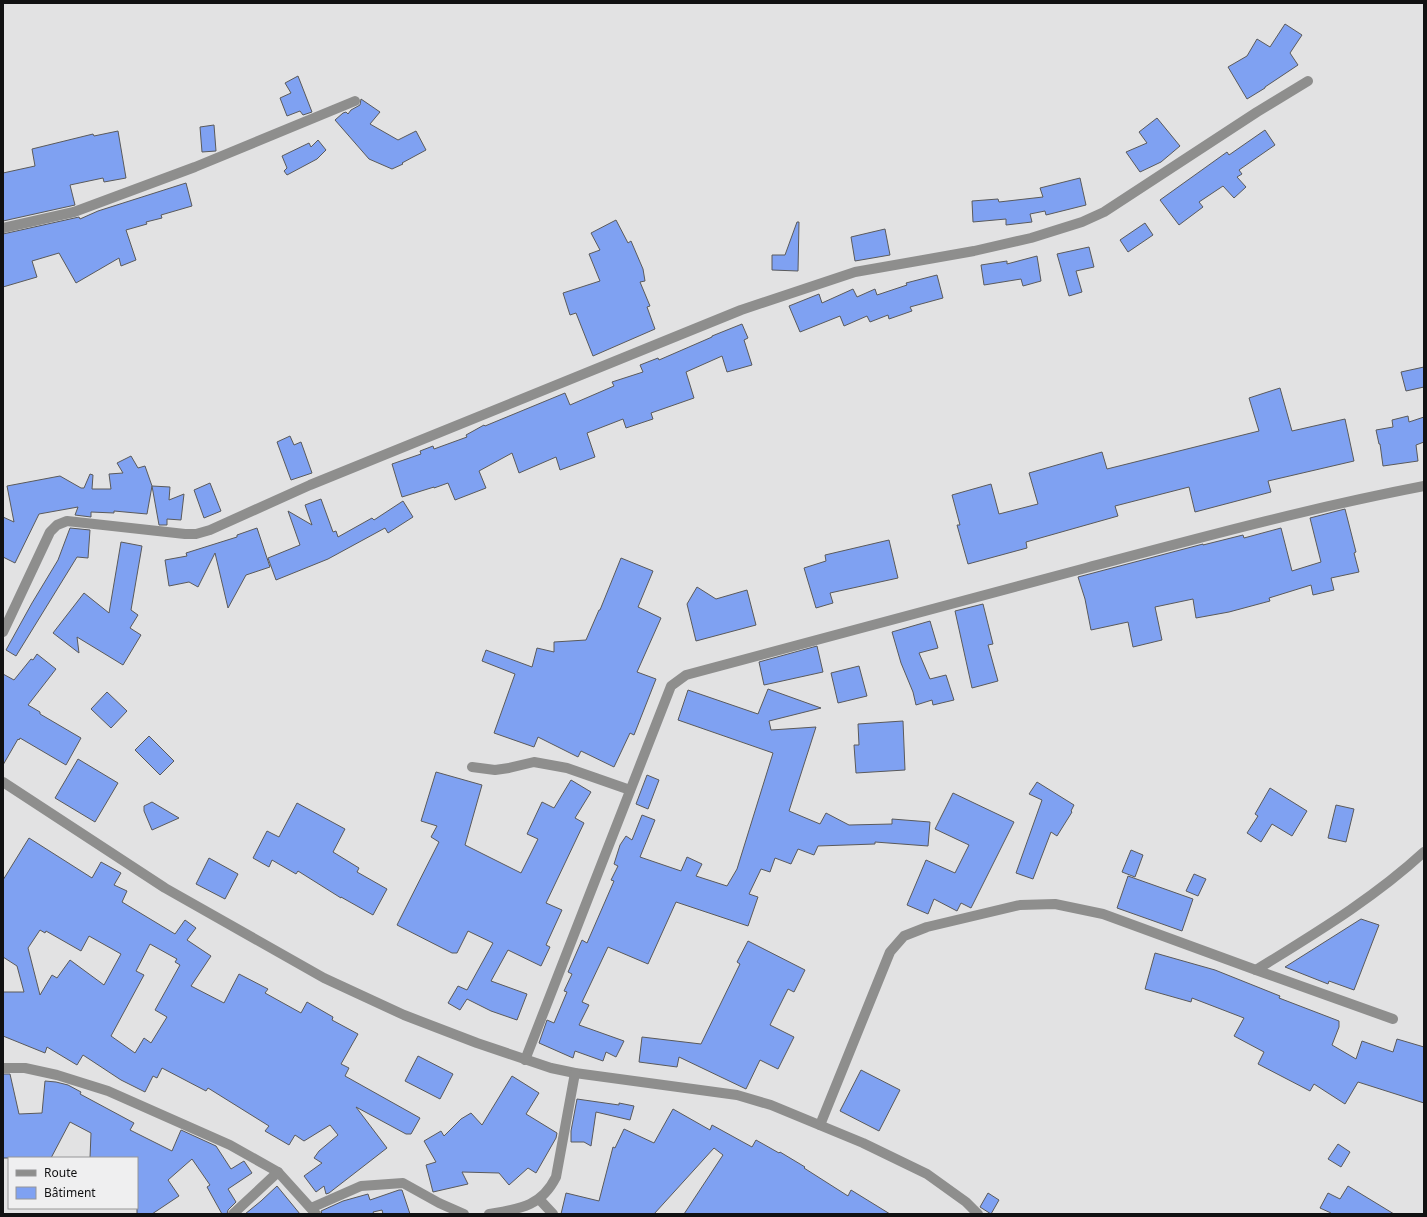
<svg xmlns="http://www.w3.org/2000/svg" width="1427" height="1217" font-family="'Noto Sans',sans-serif">
	<rect width="100%" height="100%" fill="#e2e2e3"/>
	<g fill="#7fa1f2" stroke="#5a5a5b" fill-rule="evenodd">
		<polygon points="1285,24 1302,35 1290,53 1298,65 1265,87 1265,88 1247,99 1228,67 1247,56 1257,39 1270,47"/>
		<polygon points="298,76 312,112 303,115 300,111 287,116 280,98 291,93 285,83"/>
		<polygon points="361,99 380,112 370,124 398,140 416,131 426,150 402,163 403,164 392,169 369,159 335,120 343,113 346,112 348,114 351,110 360,105"/>
		<polygon points="1157,118 1180,146 1161,162 1140,172 1126,152 1147,143 1139,132"/>
		<polygon points="214,125 216,151 202,152 200,127"/>
		<polygon points="1265,130 1275,145 1239,170 1242,174 1237,177 1246,187 1234,198 1223,186 1199,202 1203,207 1179,225 1160,200 1227,152 1229,155"/>
		<polygon points="118,131 126,178 104,182 103,178 70,185 75,205 3,221 3,173 35,166 32,149 93,134 94,136"/>
		<polygon points="318,140 326,150 317,159 287,175 284,171 287,168 282,156 309,143 311,147"/>
		<polygon points="1080,178 1086,205 1046,215 1045,211 1030,214 1032,222 1006,225 1006,219 973,222 972,201 998,199 999,202 1043,197 1040,188"/>
		<polygon points="186,183 192,206 161,215 162,218 146,222 147,224 126,230 136,260 121,266 119,258 76,283 59,253 32,261 37,277 3,287 3,234 79,217 80,219 98,211"/>
		<polygon points="616,220 628,243 631,241 643,269 645,281 640,282 650,306 647,307 655,329 593,356 576,313 570,315 563,293 600,281 589,254 600,250 591,233"/>
		<polygon points="797,222 799,222 798,271 772,270 772,255 785,255"/>
		<polygon points="1145,223 1153,235 1128,252 1120,240"/>
		<polygon points="885,229 890,255 855,261 851,237"/>
		<polygon points="1089,247 1094,267 1076,271 1082,292 1069,296 1057,254"/>
		<polygon points="1037,256 1041,281 1023,286 1021,279 984,285 981,265 1007,261 1007,264"/>
		<polygon points="937,275 943,298 910,307 912,311 889,319 888,315 870,322 867,316 844,326 840,316 800,332 789,306 819,294 822,303 853,289 857,297 875,289 877,295 907,285 906,283"/>
		<polygon points="742,324 748,338 744,340 752,365 727,372 722,356 686,372 694,398 651,413 653,419 626,428 623,419 587,433 595,457 560,470 556,457 519,473 512,453 479,471 486,488 455,500 448,483 434,488 434,487 402,497 392,464 421,454 420,451 433,446 434,449 467,437 466,435 484,425 485,426 565,393 570,405 614,386 612,382 643,372 640,365 658,358 659,360 712,337 712,336"/>
		<polygon points="1424,367 1424,387 1406,391 1401,372"/>
		<polygon points="1280,388 1292,431 1345,419 1354,461 1268,481 1271,492 1195,512 1189,487 1115,506 1118,516 1026,542 1027,548 968,564 957,525 960,525 952,495 991,484 999,514 1038,504 1029,473 1102,452 1107,469 1259,431 1249,398"/>
		<polygon points="1408,416 1409,422 1424,417 1424,442 1416,445 1418,461 1383,466 1380,444 1379,444 1376,430 1393,427 1392,420"/>
		<polygon points="290,436 294,445 301,442 312,473 291,480 277,442"/>
		<polygon points="131,456 138,468 145,466 152,486 147,514 114,511 114,513 91,512 91,517 75,515 78,507 39,514 15,563 3,557 3,517 14,522 7,486 60,476 81,488 84,488 90,474 93,475 92,489 111,489 109,474 123,473 117,463"/>
		<polygon points="210,483 221,511 204,518 194,490"/>
		<polygon points="152,486 170,487 169,500 184,494 181,520 167,519 167,525 159,525"/>
		<polygon points="321,499 333,532 336,531 338,537 372,518 374,520 403,501 413,517 388,533 385,528 328,559 276,580 268,558 300,545 288,511 312,525 305,505"/>
		<polygon points="1345,509 1356,552 1354,553 1359,572 1331,578 1334,590 1313,595 1311,585 1269,598 1270,601 1229,612 1196,618 1193,599 1155,607 1162,640 1133,647 1128,622 1091,630 1085,599 1078,577 1203,544 1203,545 1243,535 1244,538 1281,528 1292,571 1321,562 1310,518"/>
		<polygon points="70,528 90,530 88,558 77,557 16,656 6,650 32,603 58,560"/>
		<polygon points="257,528 270,567 246,575 228,608 215,553 198,587 189,582 169,586 165,560 187,556 186,553 237,537 237,535"/>
		<polygon points="889,540 898,578 830,593 833,603 816,608 804,568 826,561 825,555"/>
		<polygon points="121,542 142,546 131,610 138,615 130,628 141,635 123,665 77,637 79,653 53,633 84,593 109,613"/>
		<polygon points="621,558 653,571 638,607 661,618 637,672 656,679 634,735 630,733 614,767 581,751 578,757 538,737 534,747 494,733 515,674 482,661 486,650 532,667 537,648 554,652 554,642 586,640 599,610 600,610"/>
		<polygon points="697,587 716,599 747,590 756,625 696,641 687,604"/>
		<polygon points="983,604 993,644 988,645 998,681 972,688 955,611"/>
		<polygon points="930,621 938,648 919,653 930,679 946,675 954,700 933,705 932,700 916,705 913,692 901,663 892,632"/>
		<polygon points="817,646 823,672 764,685 759,662"/>
		<polygon points="37,654 56,669 28,705 40,712 40,714 81,738 66,765 20,738 19,740 18,739 3,765 3,674 14,680 31,659 33,660"/>
		<polygon points="859,666 867,696 838,703 831,673"/>
		<polygon points="768,689 821,708 769,721 771,730 816,727 789,811 820,824 826,813 849,825 892,824 892,819 930,822 928,846 875,842 875,844 818,846 814,855 798,849 791,864 775,858 770,872 761,869 749,894 758,897 748,926 676,902 648,964 608,947 582,1002 589,1005 579,1025 624,1041 616,1057 606,1052 603,1061 575,1051 573,1058 539,1043 547,1020 554,1023 567,992 564,991 572,974 568,972 582,940 587,943 614,881 611,880 618,866 614,864 620,845 626,836 632,840 642,815 655,820 640,857 681,871 687,857 702,864 696,876 727,886 737,869 773,753 678,720 688,690 758,714"/>
		<polygon points="107,692 127,711 111,728 91,709"/>
		<polygon points="903,721 905,770 856,773 854,745 859,745 858,724"/>
		<polygon points="149,736 174,761 160,775 135,750"/>
		<polygon points="78,759 118,783 95,822 55,798"/>
		<polygon points="436,772 482,785 465,845 521,873 538,839 527,834 542,802 554,808 571,780 591,792 575,818 584,823 546,903 562,910 546,945 550,947 541,966 508,950 491,981 527,994 517,1020 491,1011 467,999 460,1010 448,1003 458,986 467,990 493,943 468,931 457,953 452,953 397,925 439,842 431,837 437,826 421,821"/>
		<polygon points="647,775 659,780 648,809 636,804"/>
		<polygon points="1037,782 1074,805 1071,811 1072,812 1057,836 1051,832 1033,879 1016,873 1042,800 1029,794"/>
		<polygon points="1270,788 1307,811 1292,836 1272,824 1261,842 1247,833 1258,816 1255,814"/>
		<polygon points="953,793 1014,822 971,908 961,903 957,911 934,899 928,914 907,905 926,860 955,873 969,845 935,829"/>
		<polygon points="152,802 179,818 152,830 144,811 144,806"/>
		<polygon points="297,803 345,829 333,852 359,868 357,872 387,889 373,915 341,897 341,898 298,871 296,874 272,860 269,867 253,858 267,831 279,837"/>
		<polygon points="1336,805 1354,809 1346,842 1328,838"/>
		<path d="M29 838 92 878 101 862 121 873 114 885 127 891 122 902 175 934 185 920 196 928 187 940 211 956 191 986 224 1003 239 974 268 989 265 993 301 1013 307 1002 333 1017 332 1020 358 1034 341 1064 349 1068 345 1076 420 1118 411 1134H406L356 1107 387 1148 329 1193 326 1194 324 1186 316 1192 304 1176 322 1163 314 1158 319 1151 338 1135 330 1125 304 1141 295 1135 289 1145 265 1131 269 1126 208 1088 206 1091 162 1068 157 1078 153 1076 145 1092 121 1080 83 1055 77 1065 47 1047 45 1053 3 1036V992H24L17 966 3 957V880ZM40 930 45 933 46 931 81 951 89 936 121 954 104 985 70 960 57 978 52 975 40 995 28 948ZM150 944 177 959 175 962 180 965 155 1010 167 1017 151 1043 144 1038 135 1053 111 1036 144 975 136 971Z"/>
		<polygon points="1131,850 1143,855 1135,877 1122,872"/>
		<polygon points="209,858 238,874 225,899 196,884"/>
		<polygon points="1194,874 1206,879 1198,896 1186,891"/>
		<polygon points="1128,876 1193,899 1182,931 1117,908"/>
		<polygon points="1361,919 1379,925 1354,990 1329,981 1328,984 1285,967"/>
		<polygon points="748,941 805,970 794,992 788,989 770,1025 794,1037 778,1069 760,1060 746,1089 679,1057 677,1067 639,1062 642,1037 701,1044 740,964 737,962"/>
		<polygon points="1155,953 1215,970 1280,996 1279,998 1339,1021 1339,1027 1332,1045 1356,1059 1362,1041 1393,1052 1397,1039 1424,1047 1424,1103 1358,1082 1345,1104 1314,1084 1310,1091 1258,1064 1264,1052 1234,1036 1244,1018 1192,998 1191,1002 1145,989"/>
		<polygon points="418,1056 453,1074 440,1099 405,1081"/>
		<polygon points="861,1070 900,1090 879,1131 840,1111"/>
		<polygon points="3,1074 10,1074 19,1114 42,1113 45,1081 56,1082 68,1085 81,1092 80,1094 134,1123 130,1130 172,1151 181,1130 216,1146 231,1169 244,1161 252,1173 228,1189 236,1202 228,1210 227,1214 222,1214 207,1187 210,1185 192,1159 168,1180 179,1196 152,1214 137,1214 137,1158 90,1158 91,1133 70,1122 51,1158 3,1158"/>
		<polygon points="512,1076 539,1093 526,1114 557,1133 556,1138 536,1173 528,1168 509,1185 499,1173 462,1172 468,1184 433,1192 426,1165 436,1162 424,1141 441,1131 444,1136 461,1119 471,1113 482,1125"/>
		<polygon points="577,1099 619,1105 619,1103 634,1106 630,1120 596,1112 591,1146 584,1142 571,1142 571,1131"/>
		<polygon points="673,1109 710,1130 712,1125 752,1147 756,1140 779,1153 780,1152 805,1167 804,1168 848,1196 851,1190 890,1214 684,1214 723,1155 714,1148 654,1214 561,1214 566,1193 599,1201 613,1147 615,1148 624,1129 654,1143"/>
		<polygon points="1338,1144 1350,1152 1341,1167 1328,1159"/>
		<polygon points="277,1186 300,1214 245,1214 261,1201"/>
		<polygon points="1348,1186 1394,1214 1331,1214 1331,1213 1320,1208 1328,1193 1340,1199"/>
		<polygon points="399,1190 402,1190 410,1214 383,1214 382,1210 373,1212 374,1214 322,1214 321,1211 343,1201 368,1194 370,1200"/>
		<polygon points="988,1193 999,1200 991,1214 980,1207"/>
	</g>
	<g fill="none" stroke-linecap="round" stroke-linejoin="round">
		<g stroke="#8e8e8d" stroke-width="10">
			<polyline points="3,228 74,212 195,167 355,101"/>
			<polyline points="3,632 50,532 57,525 67,521 185,534 196,534 210,530 310,485 741,310 855,272 974,251 1031,238 1082,222 1104,212 1257,112 1308,81"/>
			<polyline points="472,767 495,770 509,768 534,762 567,768 630,790"/>
			<polyline points="3,782 165,888 324,978 404,1015 477,1043 551,1068 575,1073 737,1095 771,1105 863,1143 927,1174 966,1202 978,1214"/>
			<path d="M1256 970C1314 934 1373 899 1424 852"/>
			<path d="M525 1060 671 686 686 675C818 639 950 604 1082 569 1195 539 1309 508 1424 486"/>
			<polyline points="3,1068 25,1068 57,1075 108,1091 230,1145 278,1172 316,1214"/>
			<polyline points="820,1125 890,952 904,936 927,927 1020,905 1055,904 1103,914 1256,970 1393,1019"/>
			<polyline points="539,1199 553,1214"/>
			<polyline points="311,1208 361,1186 403,1183 439,1203 464,1214"/>
			<polyline points="233,1214 278,1172"/>
			<path d="M489 1214C519 1209 541 1207 556 1177L575 1073"/>
		</g>
	</g>
	<rect width="1427" height="1217" fill="none" stroke="#111112" stroke-width="8"/>
	<rect x="8" y="1157" width="130" height="52" fill="#efeff0" stroke="#969697"/>
	<rect x="16" y="1170" width="20" height="6" fill="#8e8e8d" stroke="#969697"/>
	<text x="44" y="1177" font-size="12" fill="#111112">Route</text>
	<rect x="16" y="1187" width="20" height="12" fill="#7fa1f2" stroke="#969697"/>
	<text x="44" y="1197" font-size="12" fill="#111112">Bâtiment</text>
</svg>
